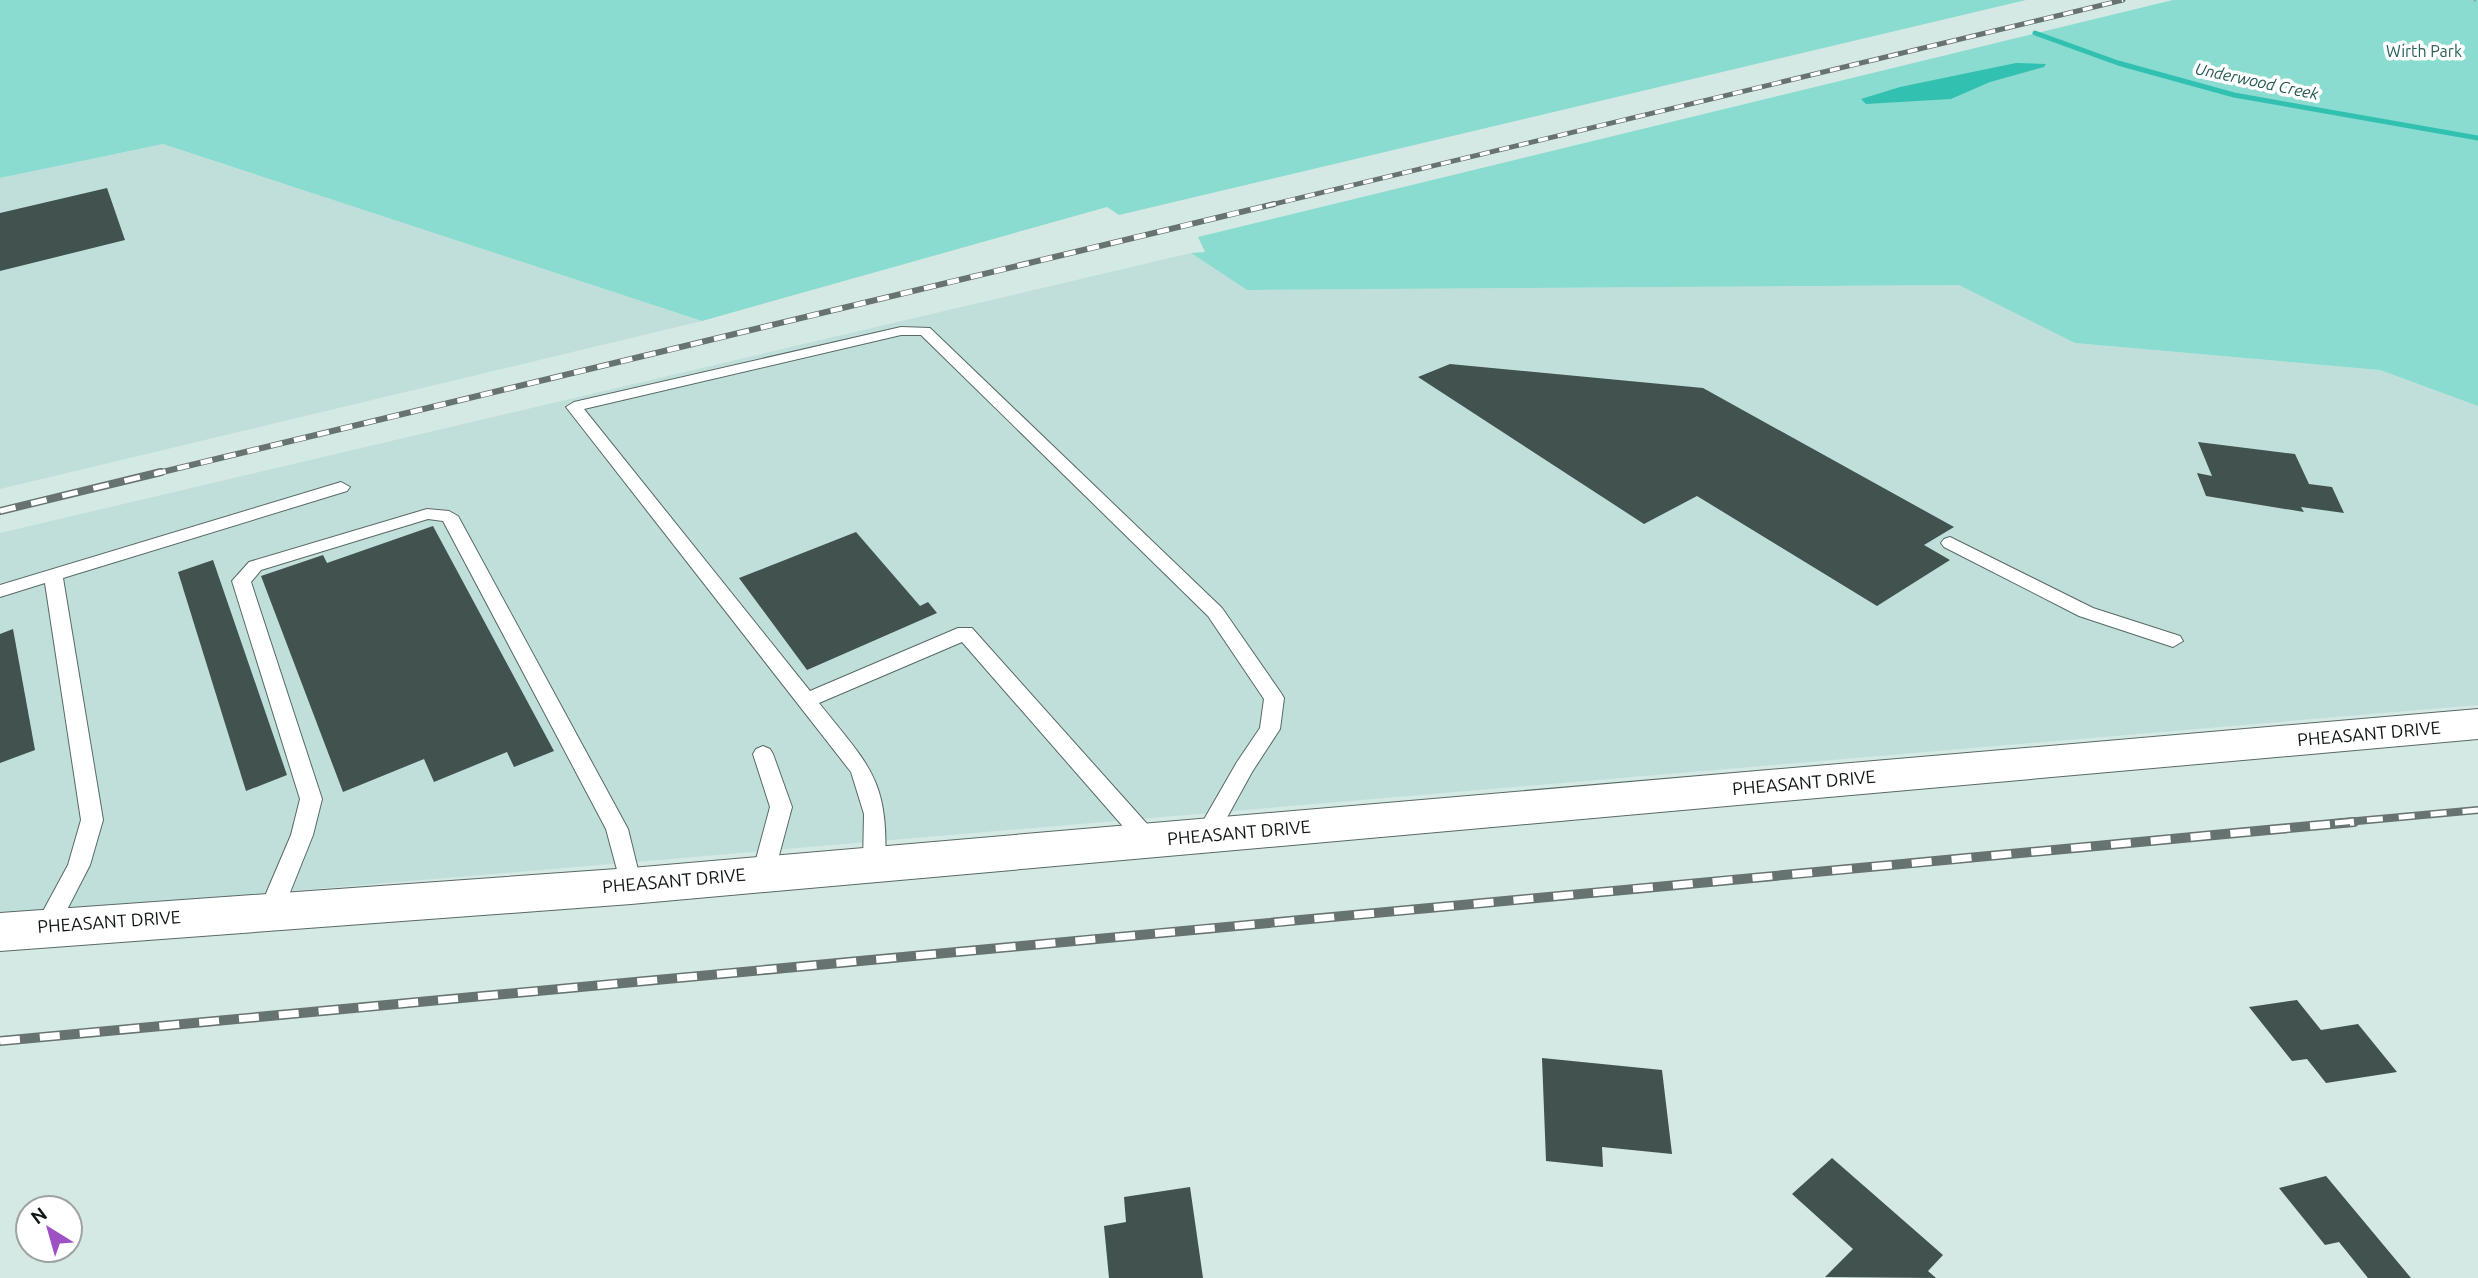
<svg xmlns="http://www.w3.org/2000/svg" width="2478" height="1278" font-family="Ubuntu,sans-serif">
	<rect width="100%" height="100%" fill="#d4e8e4"/>
	<g fill="#c1dfda">
		<polygon points="163,144 702,321 0,489 0,178"/>
		<polygon points="1191,253 1247,290 1959,285 2075,343 2380,370 2478,406 2478,705 0,916 0,533"/>
	</g>
	<g fill="#89dccf">
		<polygon points="0,0 2026,0 1119,215 1107,207 702,321 163,144 0,178"/>
		<polygon points="2173,0 2478,0 2478,406 2380,370 2075,343 1959,285 1247,290 1191,253 1205,252 1198,237"/>
	</g>
	<polygon fill="#32c1b1" points="2016,63 2046,64 2044,67 1990,82 1951,99 1866,104 1861,99 1900,87"/>
	<g fill="none" stroke-linecap="round" stroke-linejoin="round">
		<polyline stroke="#32c1b1" stroke-width="5" points="2035,33 2118,63 2234,95 2478,138"/>
	</g>
	<g fill="#41524f">
		<polygon points="107,188 125,240 0,271 0,213"/>
		<polygon points="1450,364 1703,388 1954,527 1924,545 1950,560 1877,606 1697,496 1644,524 1418,377"/>
		<polygon points="2198,442 2295,454 2309,484 2332,487 2344,513 2301,507 2304,512 2206,496 2197,473 2212,476"/>
		<polygon points="433,526 554,751 514,767 507,752 434,782 424,759 343,792 261,576 323,555 327,563"/>
		<polygon points="856,532 920,606 928,602 937,613 807,670 739,578"/>
		<polygon points="213,560 287,775 246,791 178,572"/>
		<polygon points="13,629 35,750 0,763 0,634"/>
		<polygon points="2297,1000 2321,1030 2358,1024 2397,1072 2326,1083 2307,1059 2292,1061 2249,1007"/>
		<polygon points="1542,1058 1662,1070 1672,1154 1602,1147 1603,1167 1546,1161"/>
		<polygon points="1832,1158 1943,1255 1928,1271 1936,1278 1825,1277 1853,1249 1792,1194"/>
		<polygon points="2326,1176 2411,1278 2368,1278 2339,1242 2325,1245 2279,1188"/>
		<polygon points="1190,1187 1203,1278 1109,1278 1104,1226 1126,1222 1124,1197"/>
	</g>
	<g fill="none" stroke-linecap="round" stroke-linejoin="round">
		<g stroke="#576965" stroke-width="2">
			<g id="lane">
				<path d="M901 327 930 328 1222 608 1281 693 1284 698 1280 729 1252 772 1214 841 1206 844 1198 841 1195 835 1237 762 1260 728 1264 699 1208 616 921 335H901L584 409 810 691 958 628H972L1157 835 1160 841 1157 847 1149 850 1141 847 962 642 819 703C869 766 889 779 885 864L882 870 874 873 866 870 863 864 864 814 851 772 566 407 574 402Z"/>
				<polygon points="341,482 350,487 347,491 63,578 103,820 90,865 55,933 47,936 39,933 35,926 68,865 81,820 45,583 0,597 0,585"/>
				<polygon points="427,509 449,511 458,516 628,829 642,886 639,892 631,895 623,892 606,829 443,521 428,519 261,570 251,582 322,799 313,835 283,910 279,917 271,919 263,917 259,910 291,835 300,799 232,581 249,562"/>
				<polygon points="1950,537 2093,608 2180,636 2183,641 2173,647 2079,616 1944,547 1941,543 1944,539"/>
				<polygon points="763,746 770,749 773,754 792,807 774,874 771,880 763,883 755,880 752,874 770,807 753,754 756,749"/>
			</g>
		</g>
		<g stroke="#576965" stroke-width="2">
			<polygon id="street" points="2478,709 2478,739 631,904 0,951 0,913 631,868"/>
		</g>
		<polyline stroke="#93a29f" stroke-width="2.5" stroke-dasharray="2 3.5" stroke-linecap="butt" points="2474,0 2478,1"/>
		<use href="#lane" fill="#fff" fill-rule="evenodd"/>
		<use href="#street" fill="#fff" fill-rule="evenodd"/>
		<g stroke="#667371" stroke-width="5">
			<polyline id="rail-far3" points="1266,206 2123,0"/>
		</g>
		<g stroke="#667371" stroke-width="6">
			<polyline id="rail-far2" points="154,474 1274,204"/>
		</g>
		<g stroke="#667371" stroke-width="8">
			<g id="rail-far1">
				<polyline points="0,511 161,472"/>
				<polyline points="2335,823 2478,810"/>
			</g>
		</g>
		<g stroke="#667371" stroke-width="10">
			<polyline id="rail" points="0,1041 2354,822"/>
		</g>
		<use href="#rail-far3" stroke="#fff" stroke-width="3.5" stroke-dasharray="10" stroke-linecap="butt"/>
		<use href="#rail-far2" stroke="#fff" stroke-width="4.5" stroke-dasharray="12" stroke-linecap="butt"/>
		<use href="#rail-far1" stroke="#fff" stroke-width="5" stroke-dasharray="16" stroke-linecap="butt"/>
		<use href="#rail" stroke="#fff" stroke-width="7" stroke-dasharray="20" stroke-linecap="butt"/>
	</g>
	<g text-anchor="middle" stroke-width="7" stroke-linejoin="round" paint-order="stroke">
		<g font-size="16" fill="#286058" stroke="#fff">
			<text x="2424" y="57">Wirth Park</text>
		</g>
		<g font-size="16" font-style="italic" fill="#215951" stroke="#fff">
			<text transform="translate(2257 81) rotate(12)" y="6">Underwood Creek</text>
		</g>
		<g font-size="18" fill="#101716" stroke="#fff">
			<text transform="translate(2369 734) rotate(-5)" y="6">PHEASANT DRIVE</text>
			<text transform="translate(1804 783) rotate(-5)" y="6">PHEASANT DRIVE</text>
			<text transform="translate(1239 833) rotate(-5)" y="6">PHEASANT DRIVE</text>
			<text transform="translate(674 881) rotate(-5)" y="6">PHEASANT DRIVE</text>
			<text transform="translate(109 922) rotate(-4)" y="6">PHEASANT DRIVE</text>
		</g>
	</g>
	<g transform="translate(49 1229) rotate(323)"><circle r="33" fill="#ffffff" stroke="#9fa2a2" stroke-width="2"/>
	<path d="M0-5L12 26L0 18L-12 26Z" fill="#9e51c3"/>
	<text y="-10" font-size="19" font-weight="bold" text-anchor="middle" fill="#101716">N</text>
	</g>
</svg>
